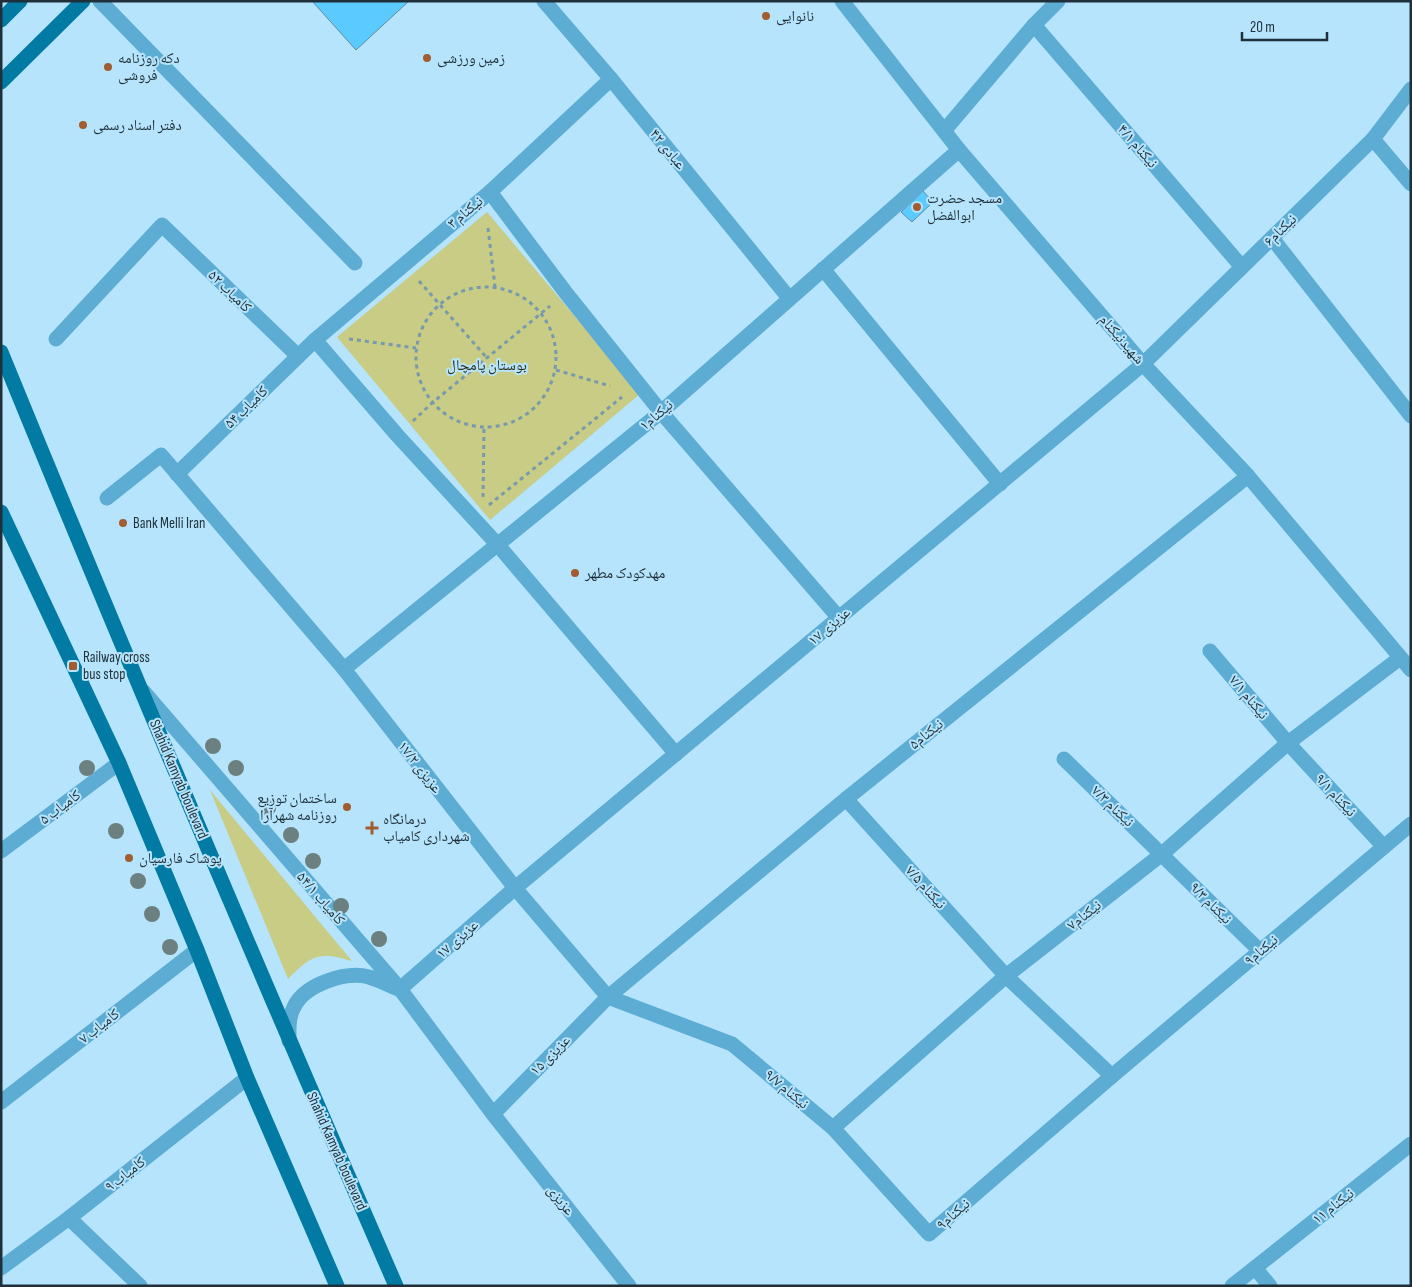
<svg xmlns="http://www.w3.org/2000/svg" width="1412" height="1287" font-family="'Sofia Sans Condensed','Noto Naskh Arabic',sans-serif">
	<rect width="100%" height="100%" fill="#b6e4fc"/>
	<g fill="#c8cc84">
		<polygon points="487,212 640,394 490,520 337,337"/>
		<path d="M210 790 352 961C320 951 311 955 288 979Z"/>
	</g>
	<g fill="#5bcafe" stroke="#618ca2">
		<polygon points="312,1 409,1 356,50"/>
		<polygon points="923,191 933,202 912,222 901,212"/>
	</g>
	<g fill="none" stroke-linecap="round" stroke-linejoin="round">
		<g stroke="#789aac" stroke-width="3" stroke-dasharray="4 4" stroke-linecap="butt">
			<polyline points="488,228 495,287"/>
			<polyline points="419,281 487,358"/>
			<circle cx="486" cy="357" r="70"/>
			<polyline points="349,339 416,348"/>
			<polyline points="556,370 610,386"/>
			<polyline points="413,421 432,403 550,306"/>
			<polyline points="483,497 484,427"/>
			<polyline points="489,505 622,397"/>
		</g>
		<g stroke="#5cacd3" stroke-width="15">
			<polyline points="100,1 355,263"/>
			<polyline points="544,1 611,79 789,298"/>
			<polyline points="842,1 959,150 1143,364 1248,476 1411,670"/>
			<polyline points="1034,25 1242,267"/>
			<polyline points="944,131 1034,25 1058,1"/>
			<polyline points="1373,139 1411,184"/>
			<polyline points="490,192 566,293 661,412 839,618"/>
			<polyline points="1272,238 1411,416"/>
			<polyline points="823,269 1000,484"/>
			<polyline points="56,339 162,225 298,356"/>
			<polyline points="315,340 397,435 497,544 676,754"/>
			<polyline points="177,474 315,340 490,192 611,79"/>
			<polyline points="107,498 161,455 344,669 515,888 608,997 732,1044 833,1128 929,1234 1112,1076 1411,824"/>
			<polyline points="1210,651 1288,743 1384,847"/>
			<polyline points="344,669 661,412 959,150"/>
			<polyline points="143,691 400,989 493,1114 629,1286"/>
			<polyline points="1064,759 1260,951"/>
			<polyline points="846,799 1006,976 1112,1076"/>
			<polyline points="1,851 119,763"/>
			<polyline points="400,989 515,888 1143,364 1373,139 1411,89"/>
			<path d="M289 1041C289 1029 288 1018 294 1007 305 984 346 971 369 977 379 980 389 985 398 989"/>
			<polyline points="1,1102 197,950"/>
			<polyline points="493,1114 608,997 846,799 1248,476"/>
			<polyline points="833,1128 1006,976 1162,854 1288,743 1400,658"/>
			<polyline points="69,1218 140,1286"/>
			<polyline points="1,1268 69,1218 247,1078"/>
			<polyline points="1255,1268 1270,1286"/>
			<polyline points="1232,1286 1411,1144"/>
		</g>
		<g stroke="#017aa4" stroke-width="15">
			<polyline points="1,20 20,1"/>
			<polyline points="1,82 83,1"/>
			<path d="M1 352C129 665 261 976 396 1286"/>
			<polyline points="1,512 119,763 197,950 247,1078 337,1286"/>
		</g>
	</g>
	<g fill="#6b807f">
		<circle cx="213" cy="746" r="8"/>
		<circle cx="87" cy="768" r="8"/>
		<circle cx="236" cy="768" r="8"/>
		<circle cx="268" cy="808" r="8"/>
		<circle cx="116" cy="831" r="8"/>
		<circle cx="291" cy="835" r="8"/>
		<circle cx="313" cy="861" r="8"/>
		<circle cx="138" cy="881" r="8"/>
		<circle cx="341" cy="906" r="8"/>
		<circle cx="152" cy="914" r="8"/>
		<circle cx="379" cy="939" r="8"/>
		<circle cx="170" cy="947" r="8"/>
	</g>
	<g fill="#a15c2f" stroke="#b6e4fc" stroke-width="2">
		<circle cx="766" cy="16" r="5"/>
		<circle cx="427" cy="58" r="5"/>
		<circle cx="108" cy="67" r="5"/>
		<circle cx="83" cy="125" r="5"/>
		<circle cx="917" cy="207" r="5"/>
		<circle cx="123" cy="523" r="5"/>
		<circle cx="575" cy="573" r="5"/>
		<rect x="68" y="661" width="10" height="10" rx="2.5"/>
		<circle cx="347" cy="807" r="5"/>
		<path d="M369.5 820.5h5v5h5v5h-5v5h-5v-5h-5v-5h5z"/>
		<circle cx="129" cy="858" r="5"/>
	</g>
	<g text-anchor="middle" stroke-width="4" stroke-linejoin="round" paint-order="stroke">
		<g font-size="15" fill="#1f303a" stroke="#b6e4fc" text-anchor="start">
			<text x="776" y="21">نانوایی</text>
			<text x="118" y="63">دکه روزنامه<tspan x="118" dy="17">فروشی</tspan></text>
			<text x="437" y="63">زمین ورزشی</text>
			<text x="93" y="130">دفتر اسناد رسمی</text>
			<text x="927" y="203">مسجد حضرت<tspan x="927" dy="17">ابوالفضل</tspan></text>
			<text x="133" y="528">Bank Melli Iran</text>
			<text x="585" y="578">مهدکودک مطهر</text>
			<text x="83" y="662">Railway cross<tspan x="83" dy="17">bus stop</tspan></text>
			<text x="337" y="803" text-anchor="end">ساختمان توزیع<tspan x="337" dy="17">روزنامه شهرآرا</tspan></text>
			<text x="383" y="824">درمانگاه<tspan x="383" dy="17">شهرداری کامیاب</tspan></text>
			<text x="139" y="863">پوشاک فارسیان</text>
		</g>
		<g font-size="15" fill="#1f303a" stroke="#b6e4fc">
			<text transform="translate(1138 146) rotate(49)" y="5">نیکنام ۴/۱</text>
			<text transform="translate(668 149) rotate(51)" y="5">عبادی ۴۲</text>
			<text transform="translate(465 212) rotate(-40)" y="5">نیکنام ۳</text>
			<text transform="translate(1280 230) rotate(-44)" y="5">نیکنام۶</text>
			<text transform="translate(230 291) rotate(44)" y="5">کامیاب ۵۲</text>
			<text transform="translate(1122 339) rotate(49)" y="5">شهیدنیکنام</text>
			<text transform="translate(246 407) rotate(-44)" y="5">کامیاب ۵۴</text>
			<text transform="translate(656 415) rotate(-40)" y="5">نیکنام۱</text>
			<text transform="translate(829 626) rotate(-40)" y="5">عزیزی ۱۷</text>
			<text transform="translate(1249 697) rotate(50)" y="5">نیکنام ۷/۱</text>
			<text transform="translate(926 734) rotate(-39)" y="5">نیکنام۵</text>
			<text transform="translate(420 767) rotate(52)" y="5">عزیزی ۱۷/۲</text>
			<text transform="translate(179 779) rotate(67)" y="5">Shahid Kamyab boulevard</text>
			<text transform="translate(1336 795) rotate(47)" y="5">نیکنام ۹/۱</text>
			<text transform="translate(1113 806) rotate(44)" y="5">نیکنام ۷/۳</text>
			<text transform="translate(60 807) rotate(-37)" y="5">کامیاب ۵</text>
			<text transform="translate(926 887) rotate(48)" y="5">نیکنام ۷/۵</text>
			<text transform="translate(321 898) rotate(49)" y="5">کامیاب ۵۴/۱</text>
			<text transform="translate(1211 903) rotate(45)" y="5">نیکنام ۹/۳</text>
			<text transform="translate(1084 915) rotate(-38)" y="5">نیکنام۷</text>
			<text transform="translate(457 939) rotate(-41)" y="5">عزیزی ۱۷</text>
			<text transform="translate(1261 950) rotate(-40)" y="5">نیکنام۹</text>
			<text transform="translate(99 1026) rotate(-38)" y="5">کامیاب ۷</text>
			<text transform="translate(550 1055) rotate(-45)" y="5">عزیزی ۱۵</text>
			<text transform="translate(787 1089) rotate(40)" y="5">نیکنام ۹/۷</text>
			<text transform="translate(337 1151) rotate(66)" y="5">Shahid Kamyab boulevard</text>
			<text transform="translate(125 1174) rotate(-38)" y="5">کامیاب ۹</text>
			<text transform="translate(561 1200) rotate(52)" y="5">عزیزی</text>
			<text transform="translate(1333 1206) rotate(-38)" y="5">نیکنام ۱۱</text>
			<text transform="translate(953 1214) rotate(-41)" y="5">نیکنام۹</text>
		</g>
		<g font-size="15" fill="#2d2f18" stroke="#b6e4fc">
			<text x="487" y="370">بوستان پامچال</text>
		</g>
	</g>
	<rect width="1412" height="1287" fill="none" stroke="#1f303a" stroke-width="5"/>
	<path d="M1242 32v8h85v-8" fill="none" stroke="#1f303a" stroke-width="2.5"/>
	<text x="1250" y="32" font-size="15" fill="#1f303a" stroke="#b6e4fc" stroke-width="4" paint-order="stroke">20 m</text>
</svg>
